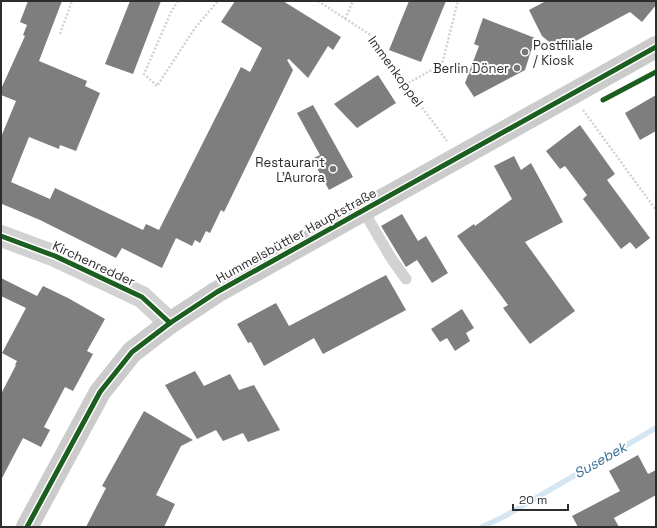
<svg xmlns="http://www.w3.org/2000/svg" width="657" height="528" font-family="'Space Grotesk',sans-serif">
	<rect width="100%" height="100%" fill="#fff"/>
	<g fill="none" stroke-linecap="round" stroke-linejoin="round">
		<polyline stroke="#d5e6f3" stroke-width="5.5" points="482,527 505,516 656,428"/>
	</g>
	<g fill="#7e7e7e">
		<polygon points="28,1 62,1 39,61 87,81 85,86 100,93 76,151 60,145 59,149 29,137 11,182 50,199 55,188 143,230 146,224 159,230 241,67 250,72 262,48 221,22 235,1 283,1 341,37 333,50 328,46 308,78 289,59 287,60 293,70 224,212 221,210 210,233 206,231 200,243 195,240 192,246 176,238 162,268 122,248 116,258 40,220 2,204 1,205 1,137 16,101 1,95 1,89 25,36 23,35 27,25 20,22"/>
		<polygon points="130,1 161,1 133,74 105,64"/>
		<polygon points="409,1 446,1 421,62 389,50"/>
		<polygon points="546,1 656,1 656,5 642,22 630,12 559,50 542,36 529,10"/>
		<polygon points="483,18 535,38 525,70 474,97 465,83 479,46 474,44"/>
		<polygon points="378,75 396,103 357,128 334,104"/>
		<polygon points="656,95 656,131 640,140 625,113"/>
		<polygon points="313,105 353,177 329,190 312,159 320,155 297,113"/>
		<polygon points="580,125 615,174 607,180 650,238 636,249 630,242 621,249 583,199 587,195 565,166 560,169 546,151"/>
		<polygon points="514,156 521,170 531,163 563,222 525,242 575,311 530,344 503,308 508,305 457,236 474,224 475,226 512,199 494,166"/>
		<polygon points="402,214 418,241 426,236 448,273 432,283 417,260 406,267 381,226"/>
		<polygon points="386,275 406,310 323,354 314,338 264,366 251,342 248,343 237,324 276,303 289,326"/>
		<polygon points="1,278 37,296 43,286 68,298 105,319 87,351 93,354 73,391 65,387 44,427 50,430 41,447 23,438 1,480 1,394 16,365 15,365 17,361 2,353 26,308 1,296"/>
		<polygon points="462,309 474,328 466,333 470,341 455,351 447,338 440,342 431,329"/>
		<polygon points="195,371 204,386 230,374 239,390 254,385 280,430 248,442 243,433 223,441 216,430 197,439 165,385"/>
		<polygon points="144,411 193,440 181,446 156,495 175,504 164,527 86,527 106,488 102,486"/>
		<polygon points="638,455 648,474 656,470 656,495 614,518 619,527 578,527 572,516 620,491 609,471"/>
	</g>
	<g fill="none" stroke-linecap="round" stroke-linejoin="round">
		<g stroke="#d2d2d2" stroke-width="2.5" stroke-dasharray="2 2" stroke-linecap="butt">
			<polyline points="178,1 171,12 144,74 157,86 195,28 218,1"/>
			<polyline points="318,1 372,36 388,62 447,141"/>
			<polyline points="345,19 353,1"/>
			<polyline points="60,34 72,1"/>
			<polyline points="405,85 442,64 458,1"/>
			<polyline points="583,110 656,210"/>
		</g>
		<polyline stroke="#d2d2d2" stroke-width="11" points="363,210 391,258 406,279"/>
		<polyline stroke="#d2d2d2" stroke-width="22" points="1,236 55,256 142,297 170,323"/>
		<polyline stroke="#cbcbcb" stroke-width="22" points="27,527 100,392 132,352 170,323 217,292 656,47"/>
		<g stroke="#fff" stroke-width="8">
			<g id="cycleway">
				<polyline points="603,100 656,72"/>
				<polyline points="1,236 55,256 142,297 170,323"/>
				<polyline points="27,527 100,392 132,352 170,323 217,292 656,47"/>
			</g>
		</g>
		<use href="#cycleway" stroke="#1b5e20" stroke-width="5"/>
	</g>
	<g fill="#767676" stroke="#fff" stroke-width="1.5">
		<circle cx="525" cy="52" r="4"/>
		<circle cx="517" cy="68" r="4"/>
		<circle cx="333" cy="169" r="4"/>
	</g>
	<g text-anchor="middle" stroke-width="4" stroke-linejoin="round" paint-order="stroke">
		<g font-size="13" fill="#2d2d2d" stroke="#fff" text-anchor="end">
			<text x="533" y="50" text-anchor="start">Postfiliale<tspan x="533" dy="15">/ Kiosk</tspan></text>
			<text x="509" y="73">Berlin Döner</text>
			<text x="325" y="167">Restaurant<tspan x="325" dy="15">L'Aurora</tspan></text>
		</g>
		<g font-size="13" fill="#2d2d2d" stroke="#fff">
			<text transform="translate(396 71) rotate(54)" y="5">Immenkoppel</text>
			<text transform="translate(296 235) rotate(-29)" y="5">Hummelsbüttler Hauptstraße</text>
			<text transform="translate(94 263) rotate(25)" y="5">Kirchenredder</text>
		</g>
		<g font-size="14" font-style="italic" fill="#356e95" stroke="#fff">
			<text transform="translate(600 460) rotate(-30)" y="5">Susebek</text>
		</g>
	</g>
	<rect width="657" height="528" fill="none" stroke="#2d2d2d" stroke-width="4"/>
	<path d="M513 504v6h55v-6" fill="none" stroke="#2d2d2d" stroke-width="2"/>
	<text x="519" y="504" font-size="12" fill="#2d2d2d" stroke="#ffffff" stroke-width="3" paint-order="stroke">20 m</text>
</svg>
